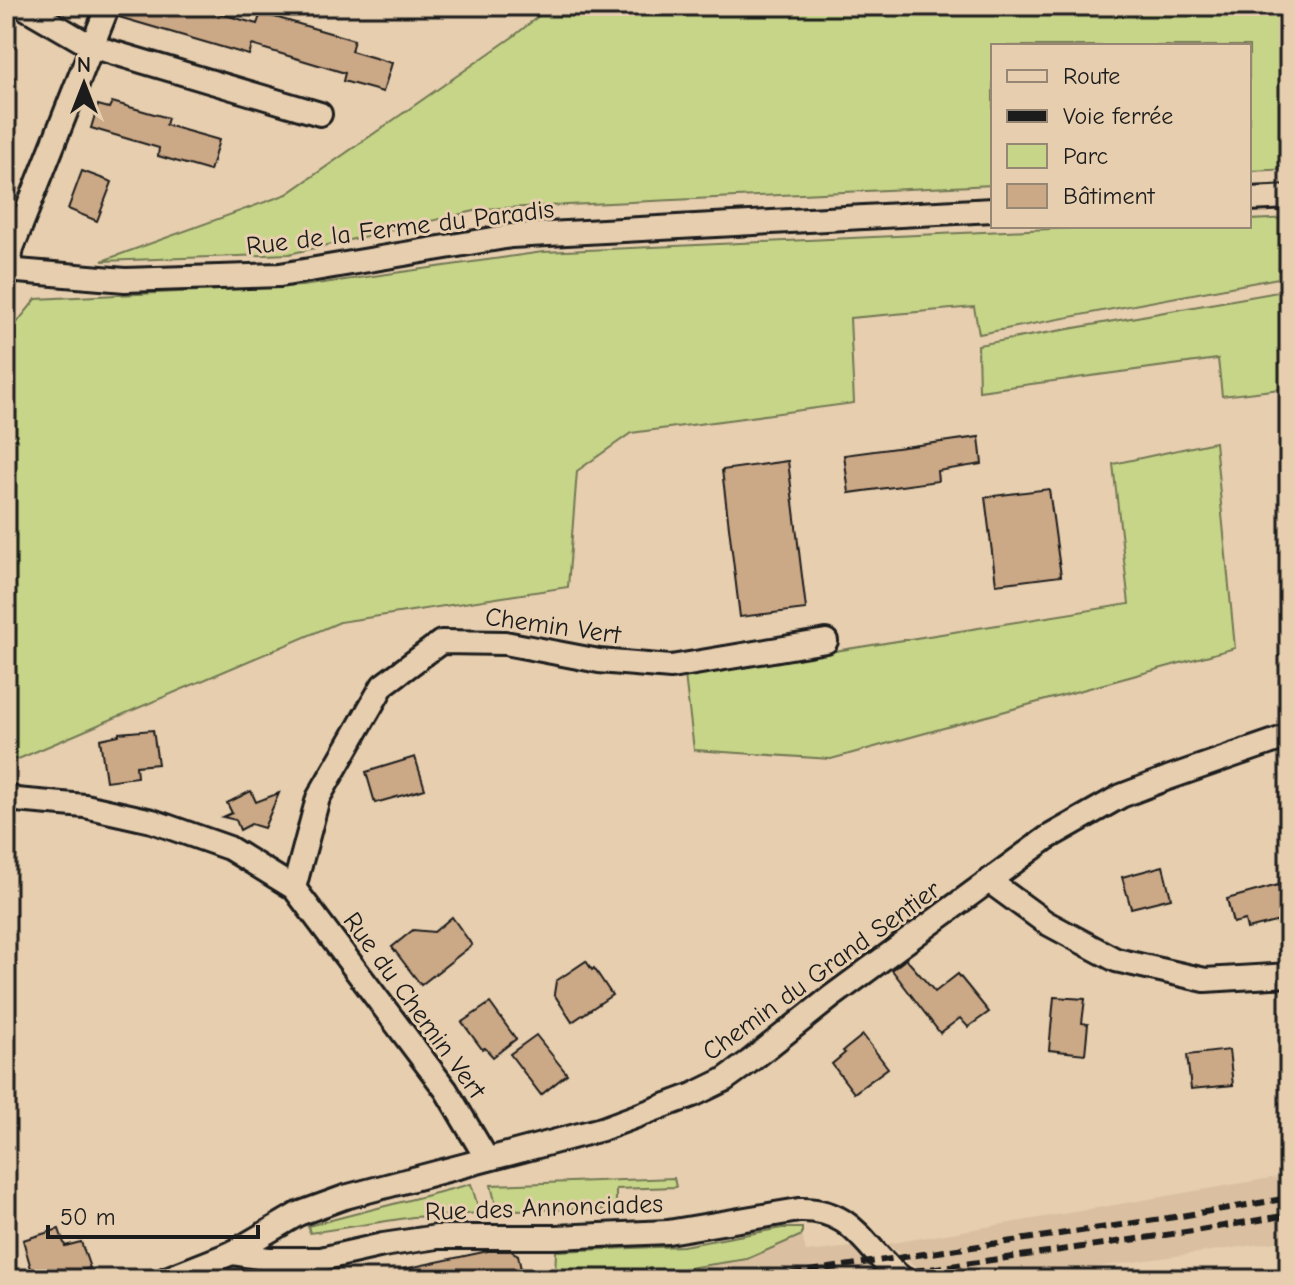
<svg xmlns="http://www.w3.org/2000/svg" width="1295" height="1285" font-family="'Comic Neue',sans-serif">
	<rect width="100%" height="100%" fill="#e6ceaf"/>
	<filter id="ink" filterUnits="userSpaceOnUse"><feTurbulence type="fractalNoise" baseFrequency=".0125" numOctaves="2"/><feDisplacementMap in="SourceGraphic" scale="16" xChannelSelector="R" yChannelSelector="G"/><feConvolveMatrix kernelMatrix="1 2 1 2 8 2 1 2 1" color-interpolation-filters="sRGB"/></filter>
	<g filter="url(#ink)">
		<g fill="#dac0a0">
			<polygon points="1289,1175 1289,1240 1283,1241 1011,1279 932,1279 887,1244"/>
			<polygon points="802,1235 806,1252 852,1247 878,1279 611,1279 611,1277 629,1274 631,1277 747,1259"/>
		</g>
		<g fill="#c7d589" stroke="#727852" stroke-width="2">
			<polygon points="551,6 1289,6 1289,169 1249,171 1249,46 993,46 993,185 483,209 289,254 102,261 287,194 514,36"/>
			<polygon points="1289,218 1289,276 979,334 974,307 850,318 854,403 631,433 577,471 568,587 340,622 16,760 6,761 6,336 36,299 302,286 543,252 1115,226 1249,226 1249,220"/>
			<polygon points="1289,290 1289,388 1222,396 1218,359 979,391 978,345"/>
			<polygon points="1215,442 1235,648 831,759 694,750 685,675 1129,604 1113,464"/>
			<polygon points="674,1178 676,1187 616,1189 616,1209 497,1210 491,1185"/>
			<polygon points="471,1184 480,1213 413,1217 310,1233 308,1226"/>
			<polygon points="782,1228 802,1228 802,1235 747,1259 630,1277 629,1274 611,1277 611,1279 555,1279 556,1251 683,1246"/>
		</g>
		<g fill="#cba886" stroke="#1c1c1c" stroke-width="2">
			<polygon points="122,6 193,6 257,24 261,13 354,40 351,51 392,63 383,92 343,81 345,73 252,45 249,55 119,17"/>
			<polygon points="112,102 168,118 166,125 219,140 210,171 158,156 159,148 91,128 98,105 109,108"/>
			<polygon points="82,171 112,182 97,221 68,209"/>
			<polygon points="979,437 982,464 937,471 938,481 849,493 844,455"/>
			<polygon points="788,461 806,609 740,617 722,470"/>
			<polygon points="1049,489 1061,576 996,584 985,497"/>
			<polygon points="153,730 158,764 136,766 137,777 106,781 100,739 119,735 119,733"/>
			<polygon points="415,757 425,789 375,803 366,772"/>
			<polygon points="251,791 256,802 279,793 264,828 251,824 240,830 236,820 223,817 232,813 227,803"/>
			<polygon points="1163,866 1171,898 1131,908 1122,877"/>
			<polygon points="1278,885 1288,919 1247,929 1245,920 1233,923 1227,899"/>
			<polygon points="452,917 472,945 421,985 392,947 413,930 434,932"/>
			<polygon points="906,959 935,992 958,974 989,1012 968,1027 960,1018 940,1033 892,970"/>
			<polygon points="586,961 592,970 594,968 612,995 572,1022 554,994 556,981"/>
			<polygon points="1054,997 1085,999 1082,1023 1088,1024 1085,1054 1049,1050"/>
			<polygon points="490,1003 516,1039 493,1057 485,1048 482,1049 462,1022"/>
			<polygon points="536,1035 567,1074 541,1095 510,1054"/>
			<polygon points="863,1035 888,1068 854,1093 832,1064 845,1053 843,1051"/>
			<polygon points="1229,1050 1233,1085 1191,1089 1187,1055"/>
			<polygon points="59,1229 65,1246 81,1242 90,1268 49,1279 34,1279 23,1240"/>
			<polygon points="488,1251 511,1251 518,1255 523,1279 405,1279 404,1269"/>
		</g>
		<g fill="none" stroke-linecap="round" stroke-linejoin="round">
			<g stroke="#1c1c1c" stroke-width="28">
				<g id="minor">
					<polyline points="22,6 91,46 320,114"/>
					<polyline points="1249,199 1289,197"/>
					<polyline points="6,270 125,280 280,275 511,236 993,210"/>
					<polyline points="8,270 12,248 108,6"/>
					<polyline points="6,795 16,800 85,806 152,821 229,848 294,888 446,1090 487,1159"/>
					<polyline points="989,881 1045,922 1116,960 1205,980 1289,975"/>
					<polyline points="294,888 318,798 383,685 441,642 505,643 599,661 671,667 826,641"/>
					<path d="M232 1253 269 1259H321L383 1245 437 1237H556L668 1232 799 1210C855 1208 865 1251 903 1279"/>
					<polyline points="166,1279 232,1253 298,1214 345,1197 602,1129 693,1095 724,1080 749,1062 831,997 1047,838 1121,796 1168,778 1289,736"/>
				</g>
			</g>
			<use href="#minor" stroke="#e6ceaf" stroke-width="22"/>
			<g stroke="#1c1c1c" stroke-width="6" stroke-dasharray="12 6" stroke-linecap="butt">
				<polyline points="755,1279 1175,1217 1289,1198"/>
				<polyline points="860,1279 1200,1230 1289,1215"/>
			</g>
		</g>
	</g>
	<g text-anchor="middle" stroke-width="6" stroke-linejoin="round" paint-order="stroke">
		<g font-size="26" fill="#1c1c1c" stroke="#e6ceaf">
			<text transform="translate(400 227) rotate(-7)" y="9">Rue de la Ferme du Paradis</text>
			<text transform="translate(553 625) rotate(8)" y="9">Chemin Vert</text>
			<text transform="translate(821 970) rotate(-36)" y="9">Chemin du Grand Sentier</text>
			<text transform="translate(415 1005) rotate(54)" y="9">Rue du Chemin Vert</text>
			<text transform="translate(544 1207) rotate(-2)" y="9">Rue des Annonciades</text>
		</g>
	</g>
	<rect width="1295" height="1285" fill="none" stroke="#e6ceaf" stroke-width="32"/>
	<rect x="16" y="16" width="1263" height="1253" fill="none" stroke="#1c1c1c" stroke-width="3" filter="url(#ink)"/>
	<rect x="991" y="44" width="260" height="184" fill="#e6ceaf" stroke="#958774" stroke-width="2"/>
	<rect x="1007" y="70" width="40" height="12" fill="#e6ceaf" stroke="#958774" stroke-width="2"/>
	<text x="1063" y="84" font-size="24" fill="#1c1c1c">Route</text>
	<rect x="1007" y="110" width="40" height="12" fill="#1c1c1c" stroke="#958774" stroke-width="2"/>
	<text x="1063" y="124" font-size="24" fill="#1c1c1c">Voie ferrée</text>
	<rect x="1007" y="144" width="40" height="24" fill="#c7d589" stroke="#958774" stroke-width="2"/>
	<text x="1063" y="164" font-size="24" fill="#1c1c1c">Parc</text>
	<rect x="1007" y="184" width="40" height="24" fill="#cba886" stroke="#958774" stroke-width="2"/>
	<text x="1063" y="204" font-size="24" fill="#1c1c1c">Bâtiment</text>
	<g transform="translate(84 84)" stroke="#e6ceaf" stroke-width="6" paint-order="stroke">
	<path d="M0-6L14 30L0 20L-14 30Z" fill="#1c1c1c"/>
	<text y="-12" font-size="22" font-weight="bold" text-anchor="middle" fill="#1c1c1c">N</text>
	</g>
	<path d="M48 1225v12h210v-12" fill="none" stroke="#1c1c1c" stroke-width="4"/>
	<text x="60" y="1225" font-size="24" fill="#1c1c1c" stroke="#e6ceaf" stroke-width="6" paint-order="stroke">50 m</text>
</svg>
